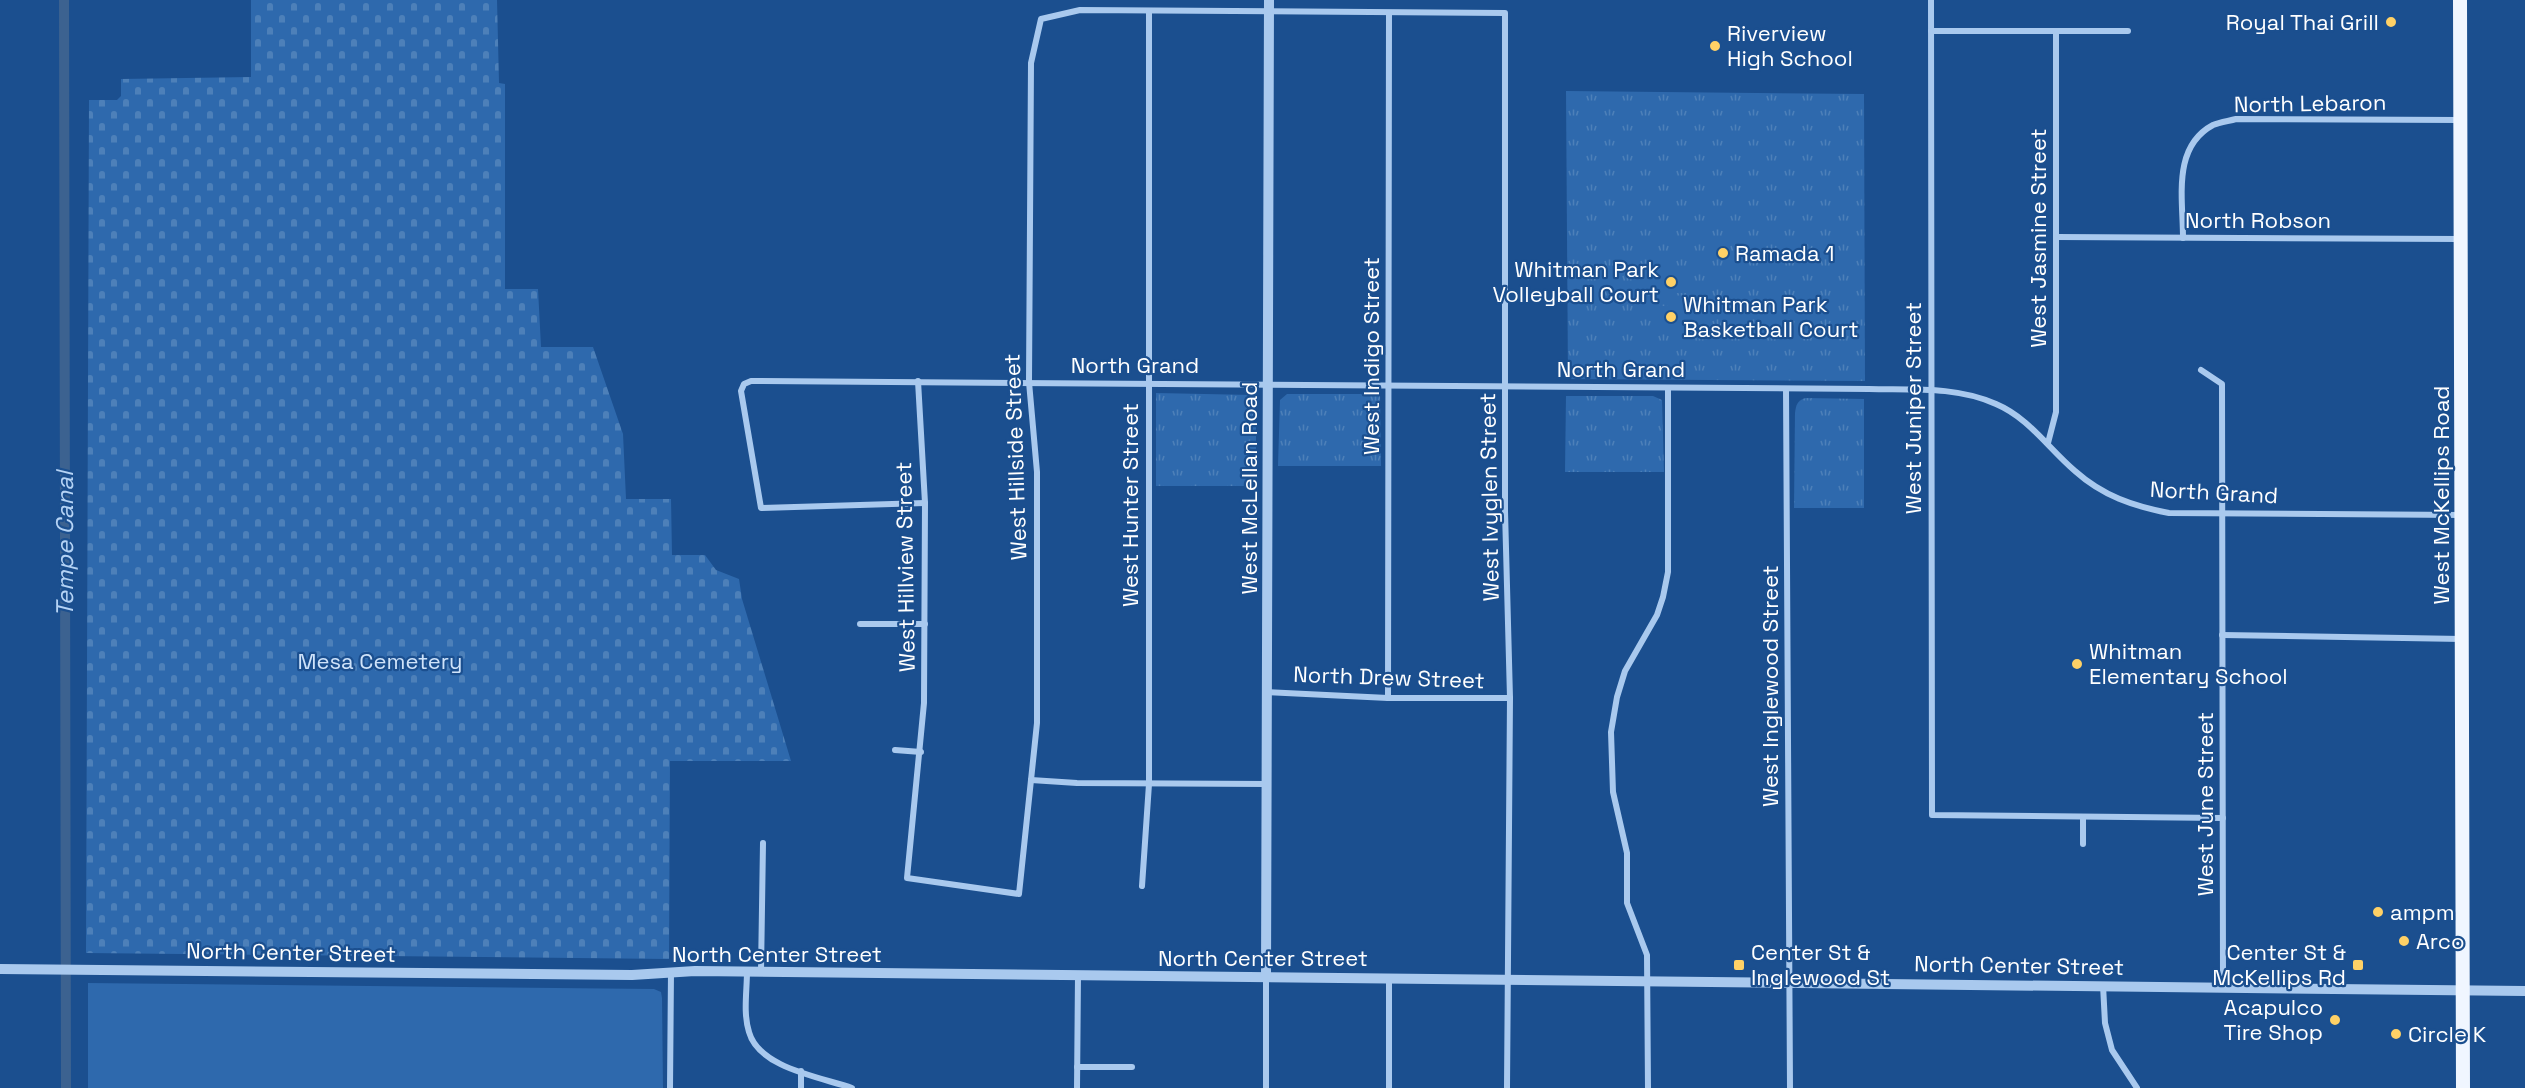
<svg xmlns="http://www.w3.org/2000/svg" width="2525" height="1088" font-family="'Space Grotesk',sans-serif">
	<defs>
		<pattern id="grass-tufts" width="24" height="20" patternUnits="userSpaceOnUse" patternTransform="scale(1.5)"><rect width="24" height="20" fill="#2e69ad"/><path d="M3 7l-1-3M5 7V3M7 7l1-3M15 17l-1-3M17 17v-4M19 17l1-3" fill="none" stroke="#4d80b9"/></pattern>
		<pattern id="cemetery-stones" width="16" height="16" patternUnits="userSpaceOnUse" patternTransform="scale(1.5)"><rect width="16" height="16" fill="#2e69ad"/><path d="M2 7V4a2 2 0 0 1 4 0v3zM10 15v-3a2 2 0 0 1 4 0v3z" fill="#4d80b9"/></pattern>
	</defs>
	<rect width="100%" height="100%" fill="#1b4f8f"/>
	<g fill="url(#grass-tufts)">
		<polygon points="1566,91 1864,94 1865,381 1568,379"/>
		<polygon points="1156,393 1252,395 1256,402 1256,486 1156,486"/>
		<polygon points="1287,394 1380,394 1381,466 1278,466 1280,400"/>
		<polygon points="1566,396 1653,396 1662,400 1664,472 1565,472"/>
		<path d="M1805 398 1864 399V508H1794L1795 413C1796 405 1797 401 1805 398Z"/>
	</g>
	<polygon fill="url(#cemetery-stones)" points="251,0 497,0 499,83 505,84 505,289 538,289 541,347 593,347 623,434 626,499 671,499 672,555 705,555 716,570 739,579 742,599 791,761 670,761 669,959 86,953 89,100 117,100 121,96 121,79 251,77"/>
	<g fill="#2e69ad">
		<rect x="1653" y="271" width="36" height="22"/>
		<rect x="1651" y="306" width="39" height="22"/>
		<polygon points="88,983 654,989 661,992 662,998 663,1088 88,1088"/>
	</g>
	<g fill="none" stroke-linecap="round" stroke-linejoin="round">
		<polyline stroke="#3c6290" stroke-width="10" points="64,0 66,1088"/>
		<g stroke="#a9c9ee" stroke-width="6">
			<polyline points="1931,0 1932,815 2223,818"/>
			<polyline points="1931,31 2128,31"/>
			<polyline points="2056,237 2460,239"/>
			<path d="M2183 238C2183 198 2172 147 2213 125 2220 122 2229 121 2236 119L2460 120"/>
			<polyline points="2201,370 2222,384 2223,987"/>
			<polyline points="918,381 925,503 924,703 907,878 1019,894 1037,723 1037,472 1029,382 1031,63 1041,19 1080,10 1505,13 1505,511 1510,698 1507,1088"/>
			<polyline points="1786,389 1790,1088"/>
			<polyline points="2048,443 2056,412 2056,31"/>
			<path d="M925 503 761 508 741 391 744 384 751 381 1869 389C1911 390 1956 386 1996 404 2029 418 2048 448 2075 471 2103 496 2133 506 2169 513L2462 515"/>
			<polyline points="860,624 925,624"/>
			<polyline points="2222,635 2462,639"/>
			<polyline points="1267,692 1388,698 1510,698"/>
			<polyline points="1388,698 1389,13"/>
			<polyline points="895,750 921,752"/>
			<polyline points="1031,780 1077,783 1267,784"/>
			<polyline points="2083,817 2083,844"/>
			<polyline points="1142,886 1149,784 1149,11"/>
			<path d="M747 971C747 991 743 1013 749 1032 759 1068 820 1077 852 1088"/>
			<polyline points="761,971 763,843"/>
			<polyline points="1266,977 1266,1088"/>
			<polyline points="1389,978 1389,1088"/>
			<polyline points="2103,985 2105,1023 2112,1050 2137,1088"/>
			<polyline points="1077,1067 1132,1067"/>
			<polyline points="670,1088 671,972"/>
			<polyline points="801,1088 801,1071"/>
			<polyline points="1077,1088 1078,976"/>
			<polyline points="1648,1088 1647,955 1627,903 1627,853 1613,792 1611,732 1617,697 1625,671 1657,615 1663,597 1668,572 1668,388"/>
		</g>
		<g stroke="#a9c9ee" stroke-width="10">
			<polyline points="0,969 632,975 695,971 2525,991"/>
			<polyline points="1266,977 1269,0"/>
		</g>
		<polyline stroke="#f0f6ff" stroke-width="14" points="2460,0 2463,1088"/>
	</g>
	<g fill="#ffd166" stroke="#1b4f8f" stroke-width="2">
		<circle cx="2391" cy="22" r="6"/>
		<circle cx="1715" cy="46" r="6"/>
		<circle cx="1723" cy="253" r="6"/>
		<circle cx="1671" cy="282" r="6"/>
		<circle cx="1671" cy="317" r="6"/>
		<circle cx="2077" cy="664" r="6"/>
		<circle cx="2378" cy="912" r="6"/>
		<circle cx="2404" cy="941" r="6"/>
		<rect x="1733" y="959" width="12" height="12" rx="3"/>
		<rect x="2352" y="959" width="12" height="12" rx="3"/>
		<circle cx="2335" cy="1020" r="6"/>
		<circle cx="2396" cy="1034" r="6"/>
	</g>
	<g text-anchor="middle" stroke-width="4.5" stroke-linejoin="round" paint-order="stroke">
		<g font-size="22" fill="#fff" stroke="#1b4f8f" text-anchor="start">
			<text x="2379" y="30" text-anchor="end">Royal Thai Grill</text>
			<text x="1727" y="41">Riverview<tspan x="1727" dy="25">High School</tspan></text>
			<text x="1735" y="261">Ramada 1</text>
			<text x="1659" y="277" text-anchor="end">Whitman Park<tspan x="1659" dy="25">Volleyball Court</tspan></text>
			<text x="1683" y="312">Whitman Park<tspan x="1683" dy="25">Basketball Court</tspan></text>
			<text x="2089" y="659">Whitman<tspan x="2089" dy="25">Elementary School</tspan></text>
			<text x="2390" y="920">ampm</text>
			<text x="2416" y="949">Arco</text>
			<text x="1751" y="960">Center St &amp;<tspan x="1751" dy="25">Inglewood St</tspan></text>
			<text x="2346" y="960" text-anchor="end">Center St &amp;<tspan x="2346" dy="25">McKellips Rd</tspan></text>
			<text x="2323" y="1015" text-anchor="end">Acapulco<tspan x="2323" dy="25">Tire Shop</tspan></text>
			<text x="2408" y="1042">Circle K</text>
		</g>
		<g font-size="22" fill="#fff" stroke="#1b4f8f">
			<text transform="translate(2310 103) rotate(-1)" y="8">North Lebaron</text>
			<text x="2258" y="228">North Robson</text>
			<text transform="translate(2038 238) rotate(-90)" y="8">West Jasmine Street</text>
			<text transform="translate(1371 356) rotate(-90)" y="8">West Indigo Street</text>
			<text x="1135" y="373">North Grand</text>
			<text x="1621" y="377">North Grand</text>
			<text transform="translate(1913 408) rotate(-90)" y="8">West Juniper Street</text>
			<text transform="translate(1015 457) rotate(-92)" y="8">West Hillside Street</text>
			<text transform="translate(1249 488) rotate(-90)" y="8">West McLellan Road</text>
			<text transform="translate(2214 492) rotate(3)" y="8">North Grand</text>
			<text transform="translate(2441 495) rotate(-90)" y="8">West McKellips Road</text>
			<text transform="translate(1489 497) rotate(-91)" y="8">West Ivyglen Street</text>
			<text transform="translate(1130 505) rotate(-90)" y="8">West Hunter Street</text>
			<text transform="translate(905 567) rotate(-91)" y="8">West Hillview Street</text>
			<text transform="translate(1389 677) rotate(2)" y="8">North Drew Street</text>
			<text transform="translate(1770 686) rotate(-90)" y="8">West Inglewood Street</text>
			<text transform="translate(2205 804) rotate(-90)" y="8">West June Street</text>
			<text transform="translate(291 952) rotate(1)" y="8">North Center Street</text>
			<text x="777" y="962">North Center Street</text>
			<text x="1263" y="966">North Center Street</text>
			<text transform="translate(2019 965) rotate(1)" y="8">North Center Street</text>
		</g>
		<g font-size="22" fill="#cfe3fa" stroke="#1b4f8f">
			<text x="380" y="669">Mesa Cemetery</text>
		</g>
		<g font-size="24" font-style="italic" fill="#b5d3f5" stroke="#1b4f8f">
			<text transform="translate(65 544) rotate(-90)" y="8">Tempe Canal</text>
		</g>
	</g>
</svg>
